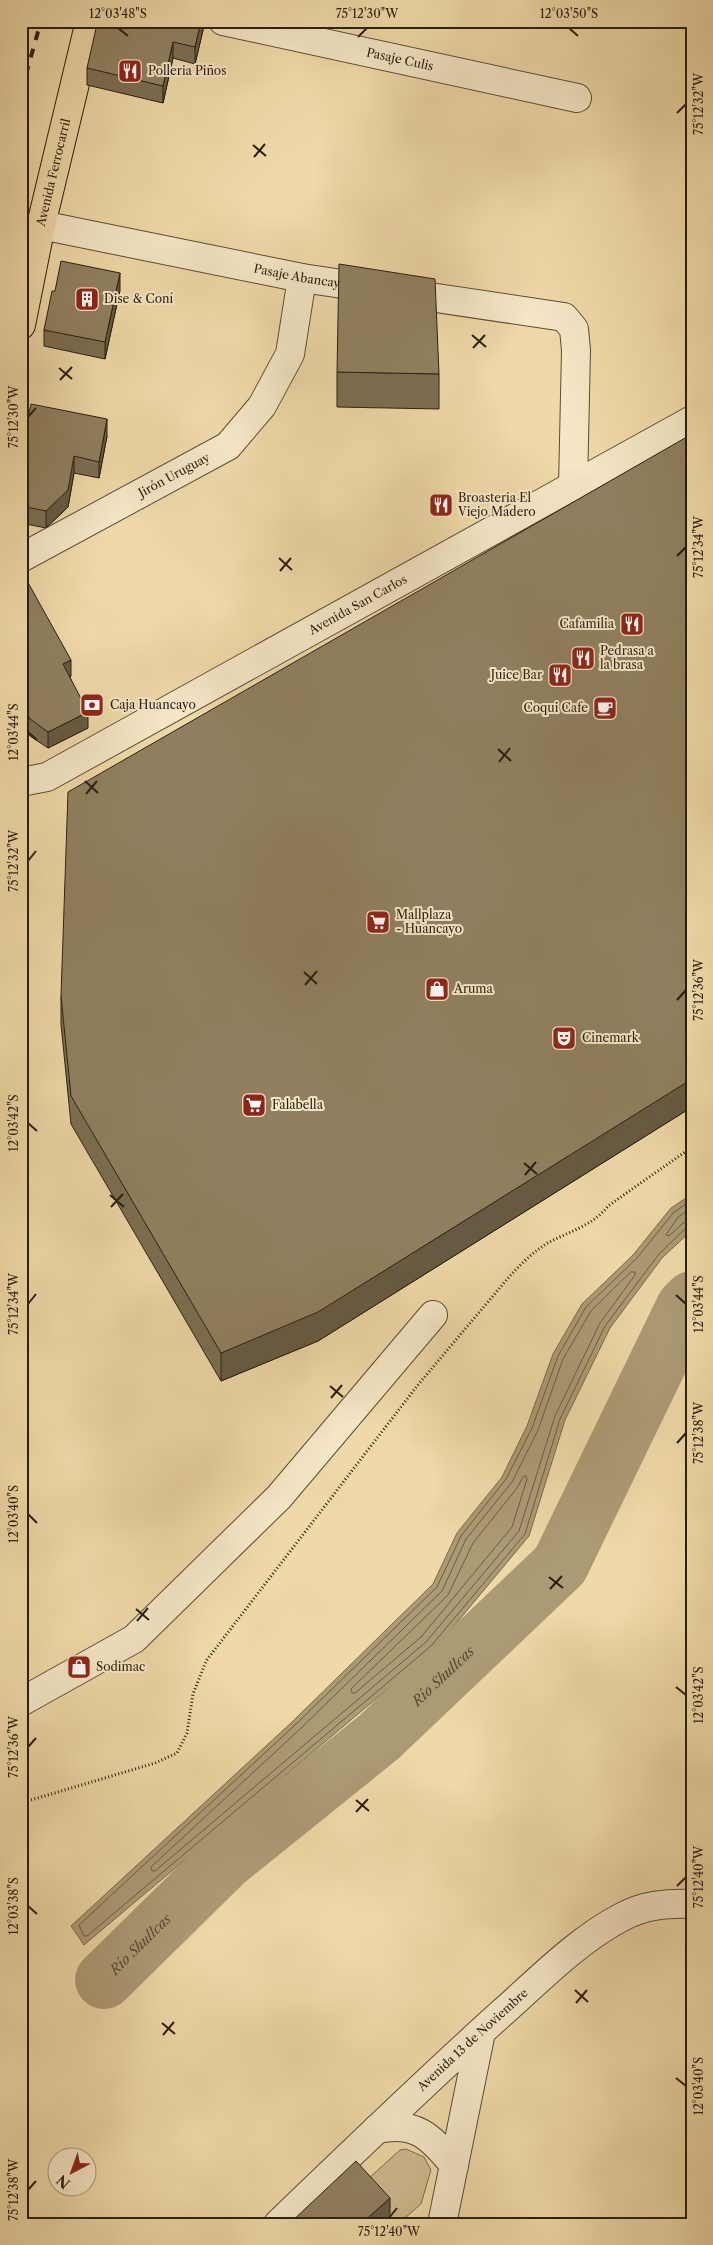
<svg xmlns="http://www.w3.org/2000/svg" width="713" height="2245" font-family="'Libre Caslon Text',serif">
	<rect width="100%" height="100%" fill="#efd9a8"/>
	<filter id="stains"><feTurbulence type="fractalNoise" baseFrequency=".004" numOctaves="4"/><feColorMatrix values="0 0 0 0 .2 0 0 0 0 .09 0 0 0 0 .02 0 0 0 .5 -.17"/></filter>
	<radialGradient id="worn" r=".72"><stop offset=".6" stop-color="#630" stop-opacity="0"/><stop offset="1" stop-color="#630" stop-opacity=".3"/></radialGradient>
	<polygon fill="#cdb98e" stroke="#7b6c50" points="406,2149 424,2157 431,2170 421,2204 398,2224 392,2224 358,2188 400,2150"/>
	<polygon fill="#ac9a75" stroke="#78694d" points="692,1194 692,1230 662,1258 610,1328 565,1420 529,1536 434,1650 84,1945 71,1926 292,1722 433,1584 457,1533 502,1477 527,1426 553,1354 582,1304 633,1255 671,1208"/>
	<g fill="none" stroke-linecap="round" stroke-linejoin="round">
		<g stroke="#6a5c43" stroke-width="1">
			<polyline points="692,1200 674,1212 637,1258 586,1307 558,1356 532,1428 506,1479 461,1536 437,1587 295,1725 79,1925 84,1936 87,1936 431,1646 525,1534 560,1419 605,1326 659,1254 686,1228 692,1227"/>
			<polyline points="692,1208 678,1217 666,1235 669,1236 683,1223 692,1220"/>
			<polygon points="631,1272 635,1272 635,1275 600,1323 555,1416 519,1531 426,1642 155,1871 152,1871 151,1867 299,1730 442,1591 466,1539 512,1482 538,1430 563,1359 591,1311"/>
			<polygon points="526,1476 527,1479 512,1527 421,1637 355,1693 352,1693 351,1689 448,1595 473,1543 517,1488 523,1477"/>
		</g>
		<path stroke="#ac9a75" stroke-width="58" id="s1" d="M104 1980 225 1861 379 1737 560 1565 685 1307 692 1300"/>
		<g stroke="#5a4e37" stroke-width="30">
			<g id="minor">
				<path id="s2" d="M223 21 577 98"/>
				<path id="s3" d="M41 225 302 278 564 317 574 329 576 350 573 486"/>
				<path id="s4" d="M21 558 228 446 262 406 290 354 302 278"/>
				<path id="s5" d="M21 782 47 777 692 420"/>
				<polyline points="21,1702 134,1639 279,1497 433,1315"/>
				<path d="M377 2129C416 2121 430 2136 454 2165"/>
				<path id="s6" d="M278 2224C353 2152 427 2080 504 2011 541 1978 578 1940 622 1917 644 1905 667 1903 692 1904"/>
				<polyline points="442,2224 481,2032"/>
			</g>
		</g>
		<g stroke="#291f11" stroke-width="30">
			<g id="major">
				<path id="s7" d="M21 325 41 225 90 21"/>
			</g>
		</g>
		<path stroke="#291f11" stroke-width="3" stroke-dasharray="1 2.5" stroke-linecap="butt" d="M21 1803 155 1763 177 1753 187 1733 193 1694 206 1661 417 1386 509 1277C520 1265 532 1253 546 1244 567 1232 593 1226 608 1206L692 1147"/>
		<use href="#minor" stroke="#f5e6c6" stroke-width="28"/>
		<use href="#major" stroke="#efd9a8" stroke-width="28"/>
		<polyline stroke="#291f11" stroke-width="4" stroke-dasharray="9 9" stroke-linecap="butt" points="21,92 41,21"/>
	</g>
	<g fill="#7c6e53" stroke="#291f11">
		<polygon points="203,21 203,30 195,64 173,58 163,103 87,85 87,68 121,29"/>
		<polygon points="120,290 105,359 44,346 44,330 55,291"/>
		<polygon points="337,372 439,374 439,409 337,407"/>
		<polygon points="692,434 692,1107 318,1341 221,1381 71,1124 61,1024 61,996"/>
		<polygon points="107,436 99,478 74,473 68,507 46,528 21,523 21,450"/>
		<polygon points="21,570 71,676 70,677 88,728 48,748 30,736 21,718"/>
	</g>
	<g fill="#655a43" stroke="#291f11">
		<polygon points="201,21 203,21 203,30 195,64 195,47"/>
		<polygon points="173,42 173,58 163,103 163,86"/>
		<polygon points="120,273 120,290 105,359 105,342"/>
		<polygon points="107,419 107,436 99,478 99,462"/>
		<polygon points="74,456 74,473 68,507 46,528 46,511"/>
		<polygon points="71,660 71,676 63,680 63,664"/>
		<polygon points="88,712 88,728 48,748 48,732"/>
		<polygon points="692,1079 692,1107 318,1341 221,1381 221,1353"/>
		<polygon points="390,2198 390,2224 361,2224"/>
	</g>
	<g fill="#908060" stroke="#291f11">
		<polygon points="123,21 201,21 195,47 173,42 163,86 87,68 97,24 121,29"/>
		<polygon points="61,261 120,273 105,342 44,330 52,291 55,291"/>
		<polygon points="339,264 435,279 439,374 337,372"/>
		<polygon points="31,404 107,419 99,462 74,456 68,490 46,511 21,506 21,450"/>
		<polygon points="692,434 692,1079 318,1312 221,1353 71,1096 61,996 68,792"/>
		<polygon points="21,570 71,660 63,664 88,712 48,732 30,719 21,702"/>
		<polygon points="356,2161 390,2198 361,2224 354,2224 351,2220 347,2224 289,2224"/>
	</g>
	<path fill="none" stroke="#291f11" stroke-width="2" d="M118 28 128 36M569 28 578 36M358 37 367 28M677 113 686 104M253 145 266 156M254 157 265 144M472 335 486 347M473 348 485 335M59 368 72 379M60 380 72 367M28 417 36 408M677 556 686 547M279 558 292 570M280 571 291 558M28 732 37 740M498 749 511 761M499 762 510 748M85 781 98 793M86 794 97 781M28 861 36 851M304 972 317 984M305 985 317 971M677 1000 686 990M28 1123 37 1131M524 1163 537 1174M525 1175 536 1162M110 1195 124 1207M111 1207 123 1194M676 1295 686 1304M28 1304 36 1294M330 1386 343 1397M331 1398 342 1385M677 1443 686 1433M28 1514 37 1523M549 1577 563 1588M550 1589 562 1576M136 1609 149 1620M137 1621 148 1608M676 1687 686 1695M28 1747 36 1738M356 1800 369 1811M356 1812 368 1799M677 1886 686 1877M28 1906 37 1914M575 1990 588 2002M576 2003 587 1990M162 2023 175 2034M163 2035 174 2022M676 2078 686 2086M28 2190 36 2181M389 2218 397 2208"/>
	<defs>
		<g id="restaurant-square" transform="scale(1.25)"><rect x="-9" y="-9" width="18" height="18" rx="4" fill="#8f2418" stroke="#f5e6c6"/><path d="M-5-6h1v4h1v-4h1v4h1v-4h1v5L-1.5 .5V6h-2V.5L-5-1ZM5-6V6H3V1.5H1.5Q1.5-4 5-6Z" fill="#fff"/></g>
		<g id="building-square" transform="scale(1.25)"><rect x="-9" y="-9" width="18" height="18" rx="4" fill="#8f2418" stroke="#f5e6c6"/><path d="M-4-6H4V6H1V3H-1V6H-4ZM-2.5-4.3h1.7v1.8h-1.7ZM.8-4.3h1.7v1.8H.8ZM-2.5-1h1.7V.8h-1.7ZM.8-1h1.7V.8H.8Z" fill="#fff"/></g>
		<g id="bank-square" transform="scale(1.25)"><rect x="-9" y="-9" width="18" height="18" rx="4" fill="#8f2418" stroke="#f5e6c6"/><path d="M-6-4H6V4H-6ZM0-2.3a2.3 2.3 0 1 0 0 4.6a2.3 2.3 0 1 0 0-4.6Z" fill="#fff"/></g>
		<g id="cafe-square" transform="scale(1.25)"><rect x="-9" y="-9" width="18" height="18" rx="4" fill="#8f2418" stroke="#f5e6c6"/><path d="M-5.5-4.5H6V0H3Q3 3.5 0 3.5H-2.5Q-5.5 3.5-5.5 0ZM3-3.2v2h1.7v-2ZM-6 4.5H4V6H-6Z" fill="#fff"/></g>
		<g id="supermarket-square" transform="scale(1.25)"><rect x="-9" y="-9" width="18" height="18" rx="4" fill="#8f2418" stroke="#f5e6c6"/><path d="M-6-5.5h2.5l.6 2H6L4.5 2H-2.5L-4.4-4H-6ZM-1.5 3.2a1.3 1.3 0 1 0 .1 0ZM3 3.2a1.3 1.3 0 1 0 .1 0Z" fill="#fff"/></g>
		<g id="shop-square" transform="scale(1.25)"><rect x="-9" y="-9" width="18" height="18" rx="4" fill="#8f2418" stroke="#f5e6c6"/><path d="M-5-2.5h2.3a2.7 3.5 0 0 1 5.4 0H5L5.5 6h-11ZM-1.5-2.5h3a1.5 2.3 0 0 0-3 0Z" fill="#fff"/></g>
		<g id="theatre-square" transform="scale(1.25)"><rect x="-9" y="-9" width="18" height="18" rx="4" fill="#8f2418" stroke="#f5e6c6"/><path d="M-5-5.5Q0-4 5-5.5V0Q5 5 0 6Q-5 5-5 0ZM-3.3-2.5H-1v1.5H-3.3ZM1-2.5H3.3v1.5H1ZM-2.8 1Q0 5.5 2.8 1Z" fill="#fff"/></g>
	</defs>
	<g fill-rule="evenodd">
		<use href="#restaurant-square" x="130" y="71"/>
		<use href="#building-square" x="87" y="299"/>
		<use href="#restaurant-square" x="441" y="505"/>
		<use href="#restaurant-square" x="632" y="624"/>
		<use href="#restaurant-square" x="583" y="658"/>
		<use href="#restaurant-square" x="560" y="675"/>
		<use href="#bank-square" x="92" y="705"/>
		<use href="#cafe-square" x="605" y="708"/>
		<use href="#supermarket-square" x="378" y="922"/>
		<use href="#shop-square" x="437" y="989"/>
		<use href="#theatre-square" x="564" y="1038"/>
		<use href="#supermarket-square" x="254" y="1105"/>
		<use href="#shop-square" x="79" y="1667"/>
	</g>
	<g text-anchor="middle" stroke-width="4" stroke-linejoin="round" paint-order="stroke">
		<g font-size="12" fill="#291f11" stroke="#f5e6c6">
			<text dy="4" stroke="none"><textPath href="#s2" startOffset="181">Pasaje Culis</textPath></text>
			<text dy="4" stroke="none"><textPath href="#s7" startOffset="156">Avenida Ferrocarril</textPath></text>
			<text dy="4" stroke="none"><textPath href="#s3" startOffset="261">Pasaje Abancay</textPath></text>
			<text dy="4" stroke="none"><textPath href="#s4" startOffset="174">Jirón Uruguay</textPath></text>
			<text dy="4" stroke="none"><textPath href="#s5" startOffset="382">Avenida San Carlos</textPath></text>
			<text dy="4" stroke="none"><textPath href="#s6" startOffset="268">Avenida 13 de Noviembre</textPath></text>
		</g>
		<g font-size="12" fill="#291f11" stroke="#f5e6c6" text-anchor="start">
			<text x="148" y="75">Polleria Piños</text>
			<text x="104" y="303">Dise &amp; Coní</text>
			<text x="458" y="502">Broasteria El<tspan x="458" dy="14">Viejo Madero</tspan></text>
			<text x="614" y="628" text-anchor="end">Cafamilia</text>
			<text x="600" y="655">Pedrasa a<tspan x="600" dy="14">la brasa</tspan></text>
			<text x="542" y="679" text-anchor="end">Juice Bar</text>
			<text x="110" y="709">Caja Huancayo</text>
			<text x="588" y="712" text-anchor="end">Coqui Cafe</text>
			<text x="396" y="919">Mallplaza<tspan x="396" dy="14">- Huancayo</tspan></text>
			<text x="454" y="993">Aruma</text>
			<text x="582" y="1042">Cinemark</text>
			<text x="272" y="1109">Falabella</text>
			<text x="96" y="1671">Sodimac</text>
		</g>
		<g font-size="14" font-style="italic" fill="#574a34" stroke="#f5e6c6">
			<text dy="5" stroke="none"><textPath href="#s1" startOffset="456">Río Shullcas</textPath></text>
			<text dy="5" stroke="none"><textPath href="#s1" startOffset="51">Río Shullcas</textPath></text>
		</g>
	</g>
	<rect width="713" height="2245" fill="none" stroke="#efd9a8" stroke-width="55"/>
	<g transform="translate(72 2172) rotate(221)"><circle r="24" fill="#f5e6c6" stroke="#a3967e"/>
	<path d="M0-4L9 19L0 12L-9 19Z" fill="#8f2418"/>
	<text y="-8" font-size="14" font-weight="bold" text-anchor="middle" fill="#291f11">N</text>
	</g>
	<rect x="28" y="28" width="658" height="2190" fill="none" stroke="#291f11" stroke-width="2"/>
	<g font-size="12" text-anchor="middle" fill="#291f11">
		<text x="118" y="18">12°03'48"S</text>
		<text x="367" y="18">75°12'30"W</text>
		<text x="569" y="18">12°03'50"S</text>
		<text transform="translate(699 104) rotate(-90)" y="4">75°12'32"W</text>
		<text transform="translate(14 417) rotate(-90)" y="4">75°12'30"W</text>
		<text transform="translate(699 547) rotate(-90)" y="4">75°12'34"W</text>
		<text transform="translate(14 732) rotate(-90)" y="4">12°03'44"S</text>
		<text transform="translate(14 861) rotate(-90)" y="4">75°12'32"W</text>
		<text transform="translate(699 990) rotate(-90)" y="4">75°12'36"W</text>
		<text transform="translate(14 1123) rotate(-90)" y="4">12°03'42"S</text>
		<text transform="translate(699 1304) rotate(-90)" y="4">12°03'44"S</text>
		<text transform="translate(14 1304) rotate(-90)" y="4">75°12'34"W</text>
		<text transform="translate(699 1433) rotate(-90)" y="4">75°12'38"W</text>
		<text transform="translate(14 1514) rotate(-90)" y="4">12°03'40"S</text>
		<text transform="translate(699 1695) rotate(-90)" y="4">12°03'42"S</text>
		<text transform="translate(14 1747) rotate(-90)" y="4">75°12'36"W</text>
		<text transform="translate(699 1877) rotate(-90)" y="4">75°12'40"W</text>
		<text transform="translate(14 1906) rotate(-90)" y="4">12°03'38"S</text>
		<text transform="translate(699 2086) rotate(-90)" y="4">12°03'40"S</text>
		<text transform="translate(14 2190) rotate(-90)" y="4">75°12'38"W</text>
		<text x="389" y="2236">75°12'40"W</text>
	</g>
	<rect width="100%" height="100%" filter="url(#stains)"/>
	<rect width="100%" height="100%" fill="url(#worn)"/>
</svg>
